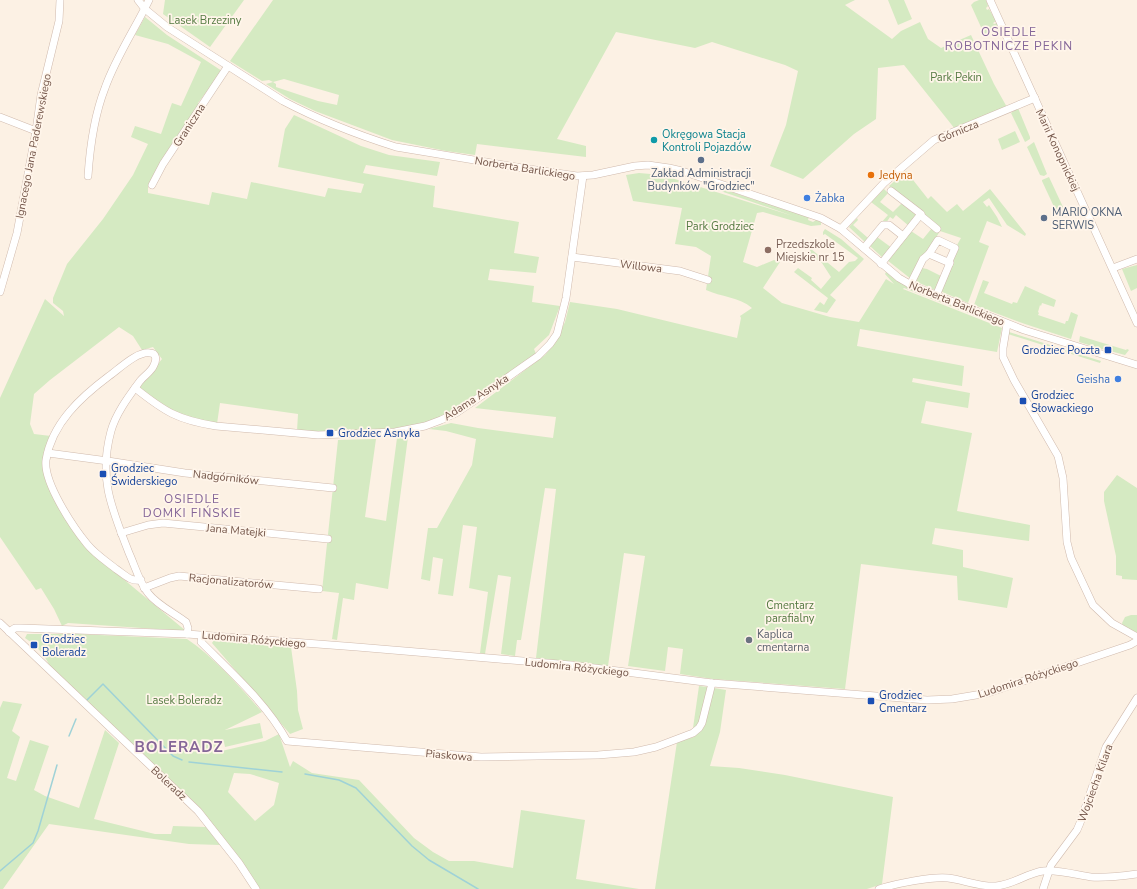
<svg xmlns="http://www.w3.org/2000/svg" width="1137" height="889" font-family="'Nunito Sans',sans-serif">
	<rect width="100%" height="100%" fill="#fcf1e4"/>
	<g fill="#d5eac2" fill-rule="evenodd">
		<polygon points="165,0 244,0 210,47 163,14"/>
		<path d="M273 0H855L845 5 892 39 901 31 920 22 928 39 941 48 971 35 994 84 1008 109 955 129 904 65 878 68 876 119 854 134 803 179 770 166 786 125 798 71 785 65 712 42 695 48 616 32 557 139 586 146V157L477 144 475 155 446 151 392 140 315 111 290 99 266 84 273 82 269 80 262 81 230 61ZM284 79 339 95 337 105 318 101 276 87V84L273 82Z"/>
		<polygon points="888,0 904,0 912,19 898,25"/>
		<path d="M979 0H986L988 6 986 8 987 10 989 9 996 21 993 23 994 24 997 23 1000 30C995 32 991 37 985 36L971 5 974 2Z"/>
		<polygon points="145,17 167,35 222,71 198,103 198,105 148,187 148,193 209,205 212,192 247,199 251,182 325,197 328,188 361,193 364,184 278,167 285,129 294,115 361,146 389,155 440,162 437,176 366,165 363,173 435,186 433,207 519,222 514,253 539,257 536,273 490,269 488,280 534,286 532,302 560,306 549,335 534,349 536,354 455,410 423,424 394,430 347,433 297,431 298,414 220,403 217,424 175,414 140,390 140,386 162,359 153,347 142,350 133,336 119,327 50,380 34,394 30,424 34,434 51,436 45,451 42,466 46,482 75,533 98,558 186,631 68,623 62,626 54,609 41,588 36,590 0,537 0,398 45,299 64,316 63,311 53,303 53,298 67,264 103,219 133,175 148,144 131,137 135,126 161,134 172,103 181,106 201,62 168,44 135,35"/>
		<polygon points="1018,108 1030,137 1030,139 1025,142 1011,113"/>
		<polygon points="1015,131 1020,142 1002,150 998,139"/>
		<polygon points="1034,142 1047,174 1044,176 1040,175 1027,147"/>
		<polygon points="906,171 928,199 931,196 947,212 957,204 963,211 990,189 1026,234 1025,236 1007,225 989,198 983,202 987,207 989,205 997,217 1002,227 987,221 979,242 989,246 968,303 940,291 956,248 939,238 944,239 957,245 961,238 940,231 911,279 887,260 911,231 923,239 932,228 930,221 889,186"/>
		<path d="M639 173 662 175 793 216 703 185 704 183 713 186 809 217 808 220 813 222 816 220 821 222V225L811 226 763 212 757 213 743 262 757 267 774 260 780 262 763 288 782 303 830 317 859 322 886 279 894 284 885 274 886 272 916 292 1001 325 1003 327 904 288 903 289 1002 328 997 352 860 329 857 346 964 366 962 386 913 378 912 382 970 393 968 408 926 401 921 423 972 433 957 511 1030 525 1029 541 935 528 932 544 963 550V567L1013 578 1007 608 958 600 957 576 861 564 845 689 713 679 680 674 683 649 668 647 665 671 628 666 645 556 624 553 608 666 536 658 556 489 545 488 521 640H517L515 656 501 654 511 577 498 575 485 654 480 653 488 592 469 588 477 527 463 525 453 596 438 594 443 559 433 557 430 581 421 579 428 528H437L472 465 476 439 446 431 429 429 451 423 478 428 553 438 556 417 475 408 545 355 555 343 565 322 570 302 617 309 737 338 741 318 740 316 752 308C739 297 721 297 706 290L711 256 696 247 675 244 682 208 633 201 626 175Z"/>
		<polygon points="1049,177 1063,207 1057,210 1055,209 1042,181 1042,180"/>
		<polygon points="884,189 888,193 880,202 893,212 902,203 916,215 909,226 896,215 893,219 890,217 886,223 866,243 849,227 857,218 858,220 853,225 868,238 888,215 871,202"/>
		<polygon points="825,229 841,239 864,259 830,295 836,300 827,313 814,310 820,302 824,305 828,298 794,272 798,268 812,278 811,280 821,289 831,277 822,263 807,254 811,249 839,272 849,262 855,261 858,258 825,234 823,235 823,232"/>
		<polygon points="877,237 892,248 883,258 870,246"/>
		<polygon points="1137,265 1137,288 1131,291 1122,269"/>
		<polygon points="922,268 927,269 941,276 935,290 915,281"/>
		<polygon points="983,280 989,282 984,293 1012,304 1013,302 1017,303 1025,286 1056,300 1054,307 1042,303 1041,306 1040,305 1038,312 1039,313 1038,315 1065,324 1066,321 1068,321 1071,312 1078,315 1071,339 1025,324 974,305"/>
		<polygon points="1009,332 1101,361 1100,363 1008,334"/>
		<polygon points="1080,336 1126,350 1127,349 1129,350 1125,355 1110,351 1111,350 1106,348 1105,350 1079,342"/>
		<polygon points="408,437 388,589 356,583 354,600 343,598 337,640 332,639 339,593 322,591 338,440 376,439 365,517 386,521 397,438"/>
		<polygon points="1117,475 1137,488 1137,580 1122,579 1122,576 1116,575 1116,556 1104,501 1104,492"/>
		<polygon points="1131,615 1137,615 1137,633 1123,626 1122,623 1125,617"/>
		<path d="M27 634H77L187 639C215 658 240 687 262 712L225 730 260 723 263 738 225 747 224 742 218 745V751L213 753 265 741 279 734 290 767 293 761 312 773 359 780 414 838 433 852 449 861H474L513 868 521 810 585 820 576 879 639 889H259L235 852 196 804 50 666C44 654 37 646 25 638ZM234 773 250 774 279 783 274 805 255 821 228 792Z"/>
		<polygon points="214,640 291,647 297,691 298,710 303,729 290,734 212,643"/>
		<polygon points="699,686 708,687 708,690 698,725 693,728"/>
		<polygon points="714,688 726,690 720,732 710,766 739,768 785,775 893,797 882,884 867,889 655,889 677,742 694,737 704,727"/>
		<polygon points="3,701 22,704 12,731 20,737 7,778 16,781 30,740 49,746 34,790 45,796 79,808 105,730 119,743 94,819 155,834 171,834 173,826 206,827 220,845 189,844 49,824 3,889 0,889 0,708"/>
	</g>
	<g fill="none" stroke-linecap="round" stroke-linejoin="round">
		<g stroke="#9fd2d7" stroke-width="1.5">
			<polyline points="87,700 103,684 173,756 182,760"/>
			<polyline points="69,736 76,719"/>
			<polyline points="189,762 282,772"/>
			<polyline points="305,774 339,780 356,788 412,846 429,860 478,889"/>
			<polyline points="0,871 33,843 38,831 57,765"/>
		</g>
		<g stroke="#d0baad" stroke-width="8">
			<g id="minor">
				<path d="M138 0 145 9 167 27 283 101C319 120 358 135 396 147L522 168 577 176 593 175 635 166 648 165 669 168 682 171 821 218 841 229 899 278 913 286 1024 330 1137 365"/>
				<polyline points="990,0 1137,323"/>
				<polyline points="0,117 36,131"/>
				<path d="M88 176C90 146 94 116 105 88 116 57 135 29 149 0"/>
				<polyline points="152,185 163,164 228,66"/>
				<polyline points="920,215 937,229"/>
				<polyline points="841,229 884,183 934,140 1035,98"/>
				<polyline points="864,248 883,225 889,225 903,236"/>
				<polyline points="929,254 950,263"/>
				<polyline points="572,257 680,271 708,280"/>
				<polyline points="881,264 921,214 891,191"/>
				<polyline points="1113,268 1137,259"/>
				<polyline points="910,285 923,259 929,254 938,240 955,248 950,259 949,265 936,296"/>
				<polyline points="0,292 17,233 36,131 41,95 59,21 60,0"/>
				<polyline points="1007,324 1003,348 1003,357 1014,380 1058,456 1063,478 1067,542 1071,558 1093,605 1112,623 1137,637"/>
				<path d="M135 388C165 412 178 420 216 426L318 435 395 432 425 426 441 420 456 413 484 394 538 356 550 344 557 334 566 298 583 176"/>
				<polyline points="48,453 108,461 185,473 333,488"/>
				<polyline points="121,533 148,525 163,523 328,539"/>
				<path d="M141 580C130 582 124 574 116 569 106 561 95 554 87 544 73 527 43 482 46 460 52 423 81 397 109 376 119 369 137 351 150 353 156 353 157 359 154 365 152 371 144 376 140 381 129 396 116 413 111 431 98 479 112 509 129 553 135 566 139 582 148 593 157 605 174 613 186 622L188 628 187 634"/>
				<polyline points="144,588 170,578 179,576 319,589"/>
				<polyline points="0,623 198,811 239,863 256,889"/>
				<polyline points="9,632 15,628 21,628 187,634 357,647 571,665 712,683 927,700 952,699 988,693 1130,645 1137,641"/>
				<path d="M202 635 201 642C231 672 267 704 287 741L481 757 598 755 634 752 656 747 693 733 699 728 702 723 712 683"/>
				<path d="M879 889C894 884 933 876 948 878 964 880 980 887 996 886 1013 885 1027 873 1043 871 1055 869 1078 875 1091 877 1106 878 1122 876 1137 874"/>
				<polyline points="1043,889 1051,865 1077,830 1080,823 1106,747 1137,698"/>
			</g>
		</g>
		<use href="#minor" stroke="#fff" stroke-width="7"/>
	</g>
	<circle fill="#0f9aa8" stroke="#fff5ea" stroke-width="1.5" cx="654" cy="140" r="4"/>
	<g fill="#5c6f8a" stroke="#fff5ea" stroke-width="1.5">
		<circle cx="701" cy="160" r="4"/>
		<circle cx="1044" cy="218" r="4"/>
	</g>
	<circle fill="#e8710a" stroke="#fff5ea" stroke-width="1.5" cx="871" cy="175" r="4"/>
	<g fill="#3f7fe0" stroke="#fff5ea" stroke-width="1.5">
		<circle cx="807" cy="198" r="4"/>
		<circle cx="1118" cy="379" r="4"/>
	</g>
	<circle fill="#8d6e63" stroke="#fff5ea" stroke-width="1.5" cx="768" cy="250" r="4"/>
	<g fill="#1a4fb4" stroke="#fff5ea" stroke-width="1.5">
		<rect x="1104" y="346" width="8" height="8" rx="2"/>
		<rect x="1019" y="397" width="8" height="8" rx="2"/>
		<rect x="326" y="429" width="8" height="8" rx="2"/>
		<rect x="99" y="470" width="8" height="8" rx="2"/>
		<rect x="30" y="641" width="8" height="8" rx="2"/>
		<rect x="867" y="697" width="8" height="8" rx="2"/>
	</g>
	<circle fill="#6b7280" stroke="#fff5ea" stroke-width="1.5" cx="749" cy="640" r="4"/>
	<g text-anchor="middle" stroke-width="3.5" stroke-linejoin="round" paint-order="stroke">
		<g font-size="11" fill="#557a42" stroke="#fff5ea">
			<text x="205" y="24">Lasek Brzeziny</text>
			<text x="956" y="81">Park Pekin</text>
			<text x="720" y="230">Park Grodziec</text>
			<text x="790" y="609">Cmentarz<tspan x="790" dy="13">parafialny</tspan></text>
			<text x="184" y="704">Lasek Boleradz</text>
		</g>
		<g font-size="11" fill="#74564a" stroke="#fff5ea">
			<text transform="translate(189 125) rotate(-57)" y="4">Graniczna</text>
			<text transform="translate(958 131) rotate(-22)" y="4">Górnicza</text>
			<text transform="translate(33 146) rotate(-79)" y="4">Ignacego Jana Paderewskiego</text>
			<text transform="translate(1058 150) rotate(65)" y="4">Marii Konopnickiej</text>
			<text transform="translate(525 168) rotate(9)" y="4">Norberta Barlickiego</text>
			<text transform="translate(641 266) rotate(7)" y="4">Willowa</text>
			<text transform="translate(957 303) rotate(22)" y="4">Norberta Barlickiego</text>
			<text transform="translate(476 397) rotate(-33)" y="4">Adama Asnyka</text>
			<text transform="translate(226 477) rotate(6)" y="4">Nadgórników</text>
			<text transform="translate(236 530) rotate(5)" y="4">Jana Matejki</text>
			<text transform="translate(231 581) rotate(5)" y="4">Racjonalizatorów</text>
			<text transform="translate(254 639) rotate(5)" y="4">Ludomira Różyckiego</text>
			<text transform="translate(577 667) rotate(6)" y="4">Ludomira Różyckiego</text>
			<text transform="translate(1028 678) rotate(-18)" y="4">Ludomira Różyckiego</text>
			<text transform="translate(449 755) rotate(5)" y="4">Piaskowa</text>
			<text transform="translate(169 783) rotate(43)" y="4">Boleradz</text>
			<text transform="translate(1095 783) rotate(-70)" y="4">Wojciecha Kilara</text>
		</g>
		<g font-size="11" fill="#0d838f" stroke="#fff5ea" text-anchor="start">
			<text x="662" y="138">Okręgowa Stacja<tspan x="662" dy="13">Kontroli Pojazdów</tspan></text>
		</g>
		<g font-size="11" fill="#4e5e75" stroke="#fff5ea">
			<text x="701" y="177">Zakład Administracji<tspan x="701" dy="13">Budynków "Grodziec"</tspan></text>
			<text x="1052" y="216" text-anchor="start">MARIO OKNA<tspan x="1052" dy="13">SERWIS</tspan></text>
		</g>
		<g font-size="11" fill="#c56008" stroke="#fff5ea" text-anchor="start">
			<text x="879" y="179">Jedyna</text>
		</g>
		<g font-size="11" fill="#366cbe" stroke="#fff5ea" text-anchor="start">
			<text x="815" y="202">Żabka</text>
			<text x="1110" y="383" text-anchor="end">Geisha</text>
		</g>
		<g font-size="11" fill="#785e54" stroke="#fff5ea" text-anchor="start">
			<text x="776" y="248">Przedszkole<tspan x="776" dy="13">Miejskie nr 15</tspan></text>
		</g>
		<g font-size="11" fill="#164399" stroke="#fff5ea" text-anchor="start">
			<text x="1100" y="354" text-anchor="end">Grodziec Poczta</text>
			<text x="1031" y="399">Grodziec<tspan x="1031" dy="13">Słowackiego</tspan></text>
			<text x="338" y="437">Grodziec Asnyka</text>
			<text x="111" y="472">Grodziec<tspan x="111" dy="13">Świderskiego</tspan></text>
			<text x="42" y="643">Grodziec<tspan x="42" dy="13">Boleradz</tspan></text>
			<text x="879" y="699">Grodziec<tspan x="879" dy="13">Cmentarz</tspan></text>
		</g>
		<g font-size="11" fill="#5b616d" stroke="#fff5ea" text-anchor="start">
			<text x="757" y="638">Kaplica<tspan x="757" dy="13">cmentarna</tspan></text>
		</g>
		<g font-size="12" letter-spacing="1" fill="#846598" stroke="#fff5ea">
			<text x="1009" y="36">OSIEDLE<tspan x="1009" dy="14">ROBOTNICZE PEKIN</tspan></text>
			<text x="192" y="503">OSIEDLE<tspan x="192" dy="14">DOMKI FIŃSKIE</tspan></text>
		</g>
		<g font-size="15" font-weight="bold" letter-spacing="1" fill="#846598" stroke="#fff5ea">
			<text x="179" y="752">BOLERADZ</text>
		</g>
	</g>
</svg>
